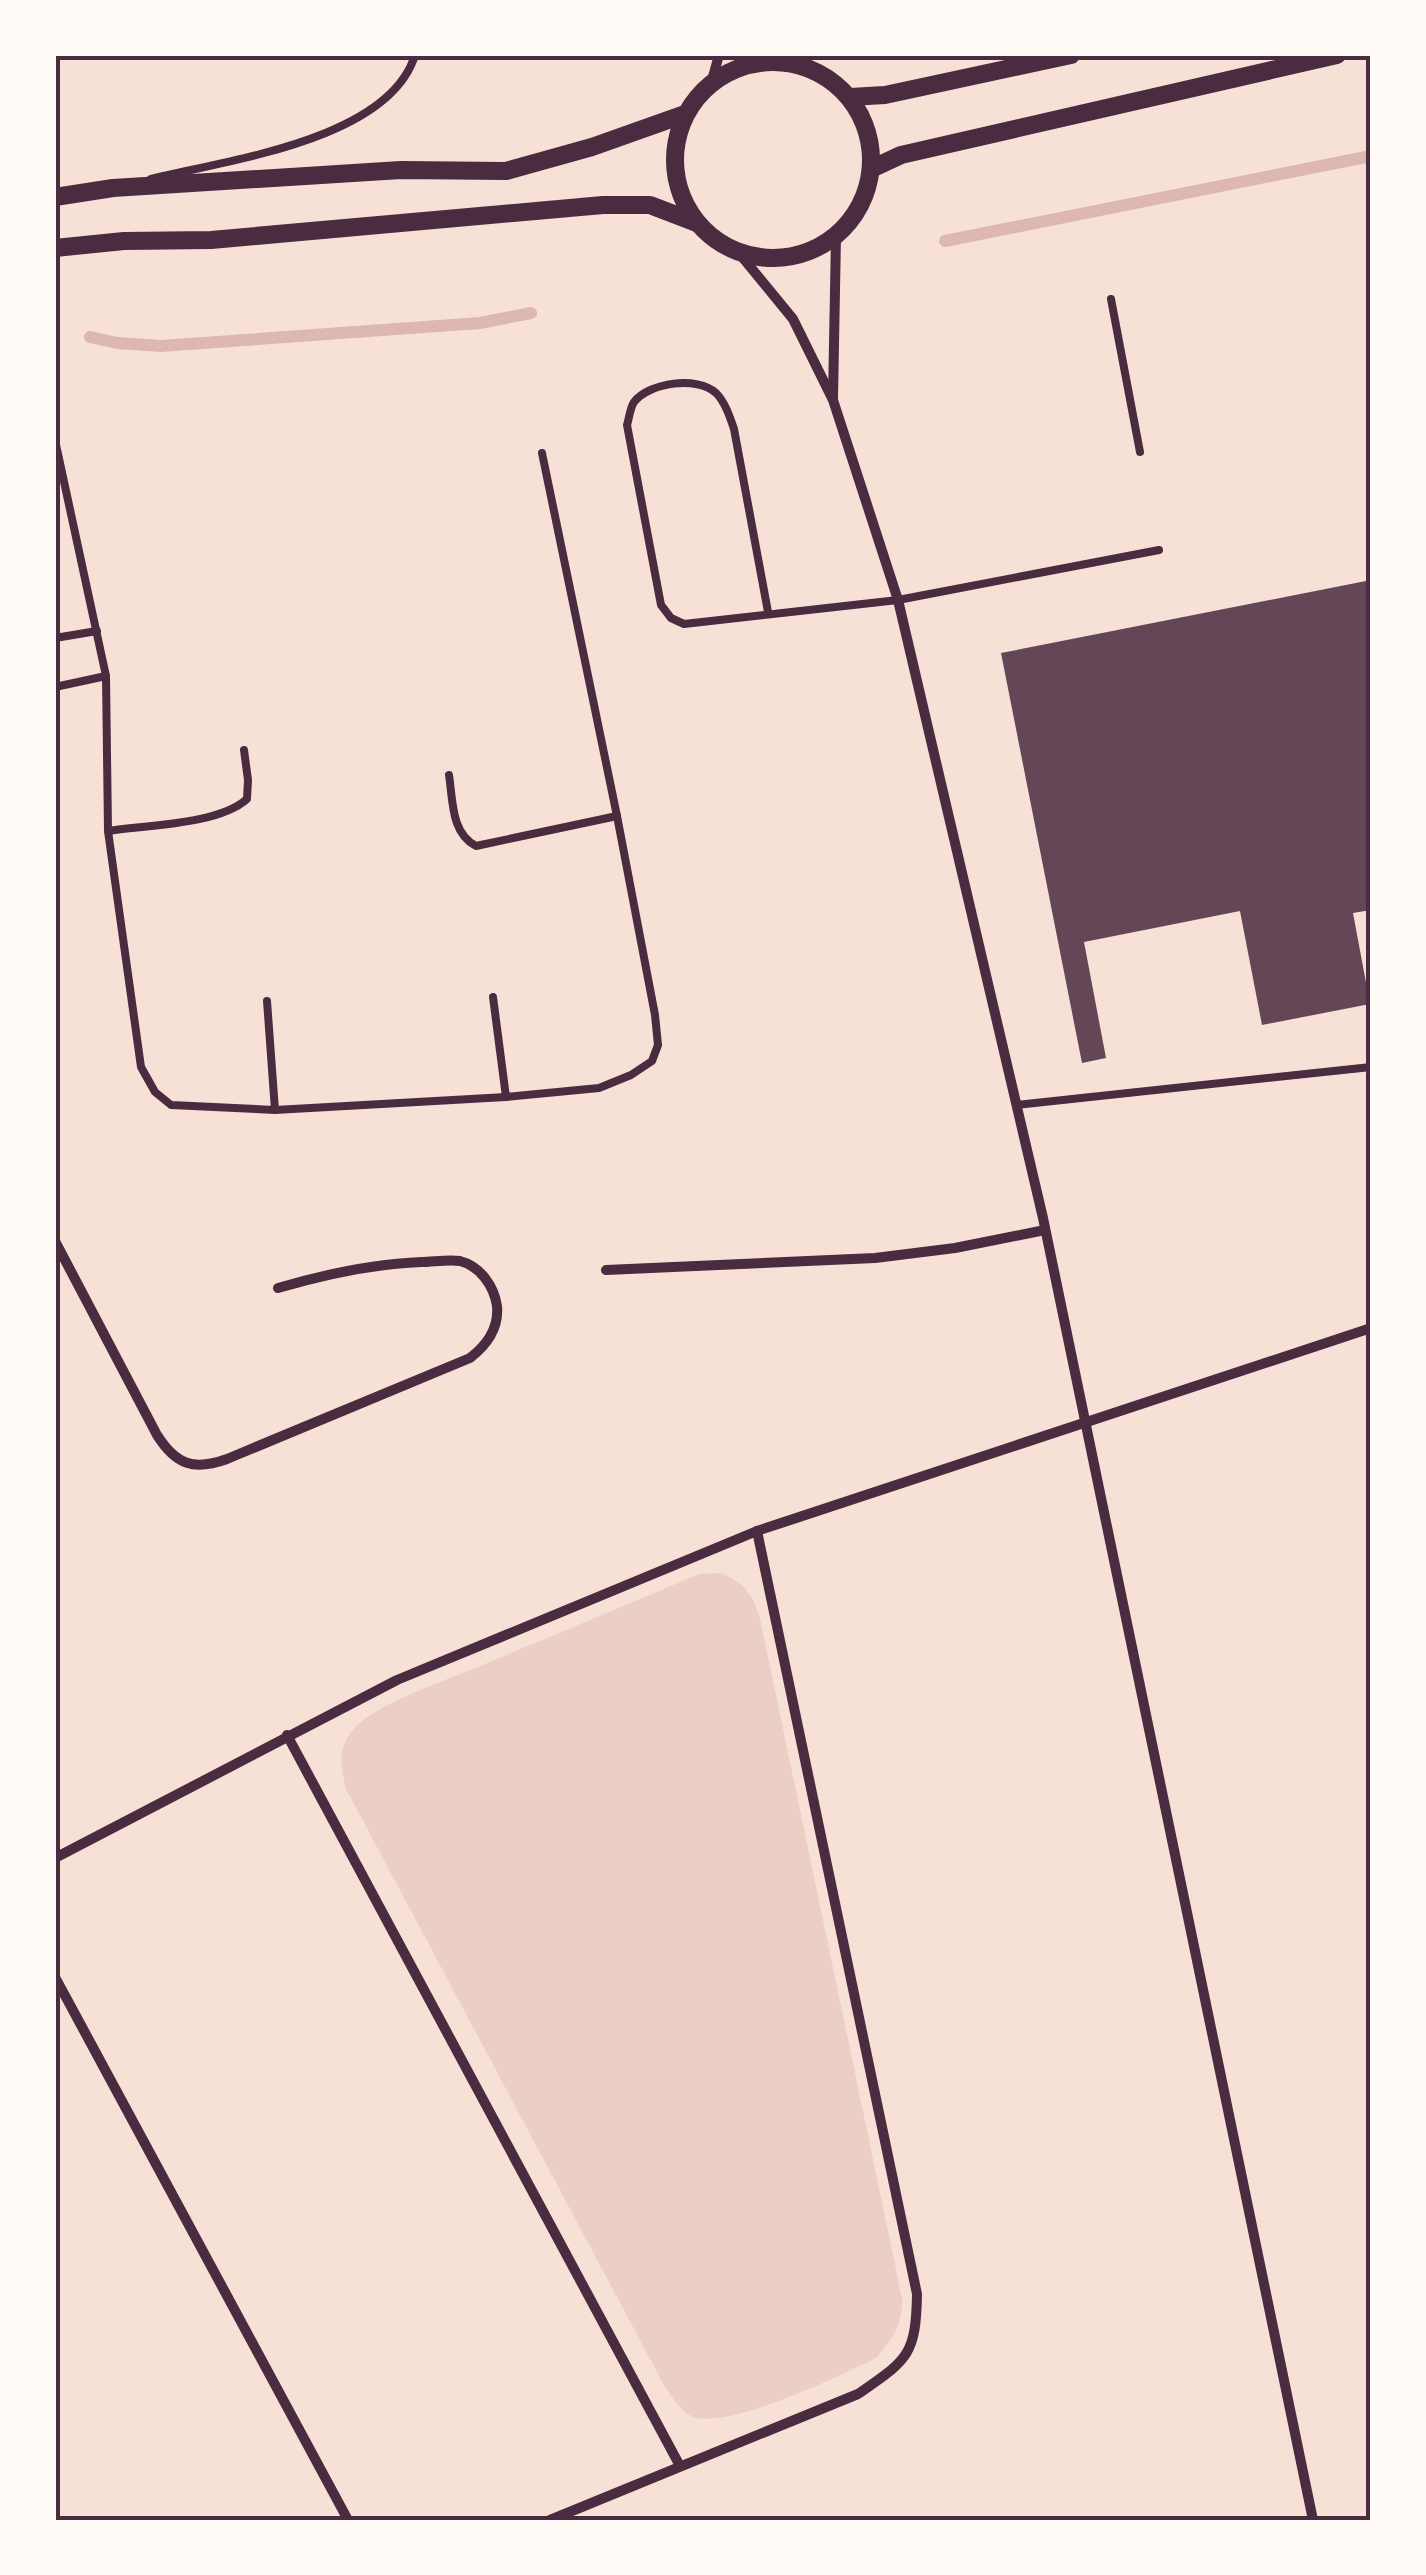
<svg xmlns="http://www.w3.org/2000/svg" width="1426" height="2575" font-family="Helvetica,sans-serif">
	<rect width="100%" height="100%" fill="#f7e1d7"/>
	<path fill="#ebcfc5" d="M721 1573C746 1583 755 1598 761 1623L902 2298C903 2324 893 2339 876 2358 842 2375 724 2432 691 2416 680 2410 672 2397 665 2387L346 1789C341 1769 337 1749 352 1731 371 1706 443 1681 473 1669 549 1637 624 1606 699 1574Z"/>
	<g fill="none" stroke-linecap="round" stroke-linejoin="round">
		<g stroke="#dcb8b0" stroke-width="12">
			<polyline points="945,241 1371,156"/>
			<polyline points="90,337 117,343 161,346 480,323 531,313"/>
		</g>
	</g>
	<polygon fill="#644757" points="1371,580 1371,910 1353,913 1370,1004 1262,1025 1240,911 1084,942 1106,1058 1082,1063 1001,653"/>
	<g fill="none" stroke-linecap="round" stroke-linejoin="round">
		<polyline stroke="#4a2c40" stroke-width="6" points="1371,108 1371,110"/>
		<g stroke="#4a2c40" stroke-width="8">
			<path d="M151 179C227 160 389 140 415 55"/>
			<polyline points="1111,299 1140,452"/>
			<polyline points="55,440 106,676 108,831 141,1067 155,1092 171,1105 275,1110 506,1097 599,1088 631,1075 652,1061 658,1045 655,1015 617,816 542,453"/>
			<path d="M768 612 734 429C730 417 725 402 716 393 697 376 650 382 634 402 630 408 629 419 627 425L661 605 671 618 684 624 898 600 1159 550"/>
			<polyline points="55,638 97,631"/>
			<polyline points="55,687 106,676"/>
			<path d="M449 775C453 801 451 833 476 846L617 816"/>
			<path d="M108 831C146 825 218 825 247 799L248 780 244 750"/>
			<polyline points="493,997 506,1097"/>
			<polyline points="267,1001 275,1110"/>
			<polyline points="1016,1105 1371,1067"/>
		</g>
		<g stroke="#4a2c40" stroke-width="10">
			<polyline points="802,55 808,68"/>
			<polyline points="711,84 719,55"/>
			<polyline points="739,253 793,319 833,400 898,600 1043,1218 1313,2520"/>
			<polyline points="833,399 836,236"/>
			<path d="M55 1241 157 1435C176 1465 194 1471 227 1459L470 1358C487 1345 499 1328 497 1306 494 1286 480 1266 460 1261 448 1259 433 1262 421 1262 371 1264 326 1274 278 1288"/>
			<polyline points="606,1270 875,1258 955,1248 1045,1230"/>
			<polyline points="287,1735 680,2466"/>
			<polyline points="55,1858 397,1680 757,1531 1371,1328"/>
			<polyline points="55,1977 348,2520"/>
			<path d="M550 2520 858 2394C907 2360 916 2356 917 2294L757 1531"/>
		</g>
		<g stroke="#4a2c40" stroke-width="18">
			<circle cx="773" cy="160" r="98"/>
			<polyline points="850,97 885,95 1071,55"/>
			<polyline points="871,169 901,155 1337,55"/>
			<polyline points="55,197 113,188 401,170 506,171 592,147 685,114"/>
			<polyline points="55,248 124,241 211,240 603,205 650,205 697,223"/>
		</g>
	</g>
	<rect width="1426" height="2575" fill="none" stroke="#fffaf5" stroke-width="115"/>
	<rect x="58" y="58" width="1310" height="2460" fill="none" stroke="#4a2c40" stroke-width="4"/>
</svg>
